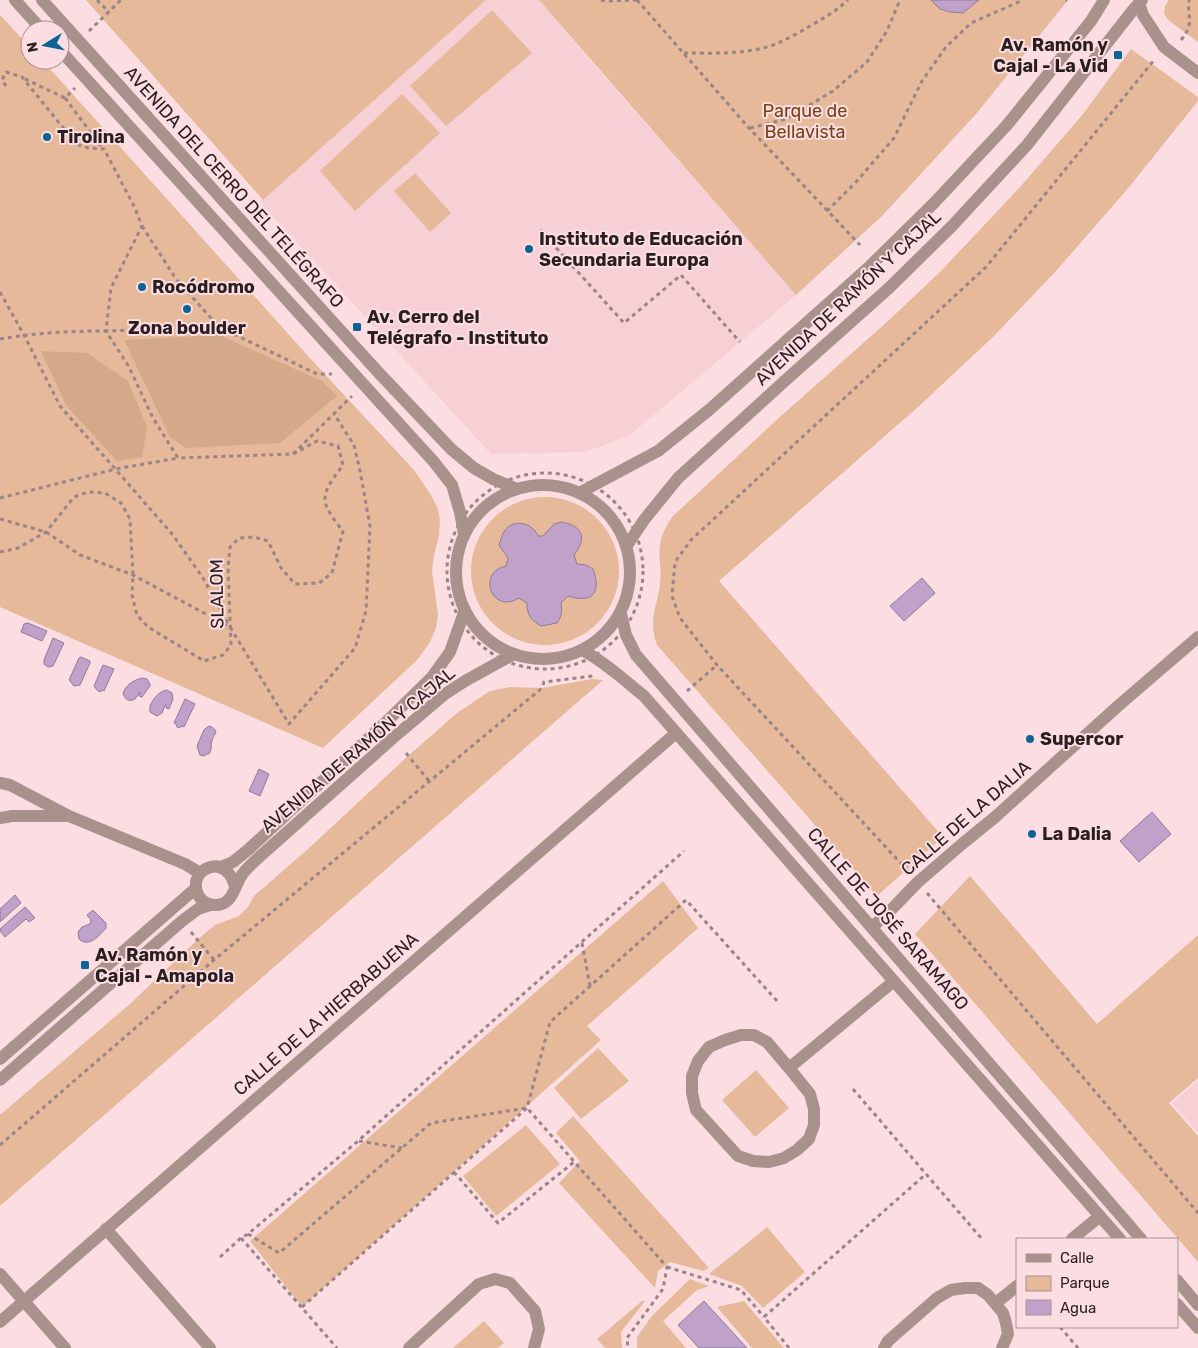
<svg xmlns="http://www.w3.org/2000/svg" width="1198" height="1348" font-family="Rubik,sans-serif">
	<rect width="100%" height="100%" fill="#fcdde2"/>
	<g fill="#f7d0d6">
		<polygon points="486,0 539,0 596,67 796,295 630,435 586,452 491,454 260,202"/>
		<polygon points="1198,1080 1198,1133 1172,1103"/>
	</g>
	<g fill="#e5b99a">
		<polygon points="86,0 486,0 263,200"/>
		<polygon points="539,0 1068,0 976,114 882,216 796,295"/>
		<polygon points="1169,0 1198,0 1198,42 1168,20 1164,13 1165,6"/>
		<polygon points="492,10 532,53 446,126 410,86"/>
		<polygon points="0,15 30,47 30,60 42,60 318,367 414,470 431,495 438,509 440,520 439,536 434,555 432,571 438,614 436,628 430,642 418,659 323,748 0,607"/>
		<path d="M1131 49 1198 97V101L1130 186 1057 270 994 336 918 407 719 581 943 837 877 896 657 645C648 619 657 608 660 584 662 571 658 558 660 545 661 535 667 525 672 517L781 416 887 322 941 271 1020 187 1053 149 1083 114Z"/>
		<polygon points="402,94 440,133 355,211 320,171"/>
		<polygon points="415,173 451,213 430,232 394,191"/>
		<circle cx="545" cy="571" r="74"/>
		<polygon points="592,679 603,680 0,1206 0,1115 131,1003 197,940 215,925 239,916 248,907 254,896 308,849 408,756 457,713 490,691 510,687 542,688"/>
		<polygon points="970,876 1097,1024 1198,935 1198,1078 1169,1103 1198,1136 1198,1262 915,934"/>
		<polygon points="663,881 698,928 587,1026 601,1040 302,1307 250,1241"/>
		<polygon points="598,1048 629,1081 581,1119 554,1088"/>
		<polygon points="756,1070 789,1108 755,1137 722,1100"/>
		<polygon points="573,1116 709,1268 703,1271 670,1262 658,1271 655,1288 559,1183 580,1161 556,1133"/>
		<polygon points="526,1125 560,1164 496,1216 463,1176"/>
		<polygon points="767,1227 805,1272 763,1308 742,1286 709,1274"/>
		<polygon points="690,1279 709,1286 697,1290 663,1321 686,1348 637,1348 637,1337 652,1316"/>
		<polygon points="642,1301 645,1301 621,1332 622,1348 605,1348 597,1339"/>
		<polygon points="744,1301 784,1348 752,1348 717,1307"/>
		<polygon points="484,1321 504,1343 498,1348 453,1348"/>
	</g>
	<g fill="#d4a98a">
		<polygon points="219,335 322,381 337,396 280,443 186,448 170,437 124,340"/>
		<polygon points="41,351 87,353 128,381 147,427 142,457 117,461 66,405"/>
	</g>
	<g fill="#bfa1ca" stroke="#927a97">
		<polygon points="931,0 979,0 963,13 950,12 940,9"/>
		<path d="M561 522C582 525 588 538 574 555L577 564 586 565 593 569C602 593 592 604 568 596L561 603C562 611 562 616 557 623L541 626C531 620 527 615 527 603L519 598C492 615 476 572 506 566L508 558 503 551 499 545C501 539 503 531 508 527 518 519 534 525 538 536H543L554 524Z"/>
		<polygon points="922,578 935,593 904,621 890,606"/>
		<polygon points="28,623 47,631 42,641 21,632 24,624"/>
		<polygon points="53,638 64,643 53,666 48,667 44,664 44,660"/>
		<polygon points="81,657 90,661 90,663 80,685 74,686 69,680 79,658"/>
		<polygon points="103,665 114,669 104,691 103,690 100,692 97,690 94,686"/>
		<path d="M142 678 147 679 150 684V686L142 697 139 696 140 692 135 699C129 702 126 700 123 694 125 685 134 680 142 678Z"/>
		<path d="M167 690 172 693 173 699 169 709 166 708V705H165L162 713 157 716 150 712V706C153 699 159 691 167 690Z"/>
		<polygon points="185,699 195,704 184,727 182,726 179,728 177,727 176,724 174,723"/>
		<path d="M210 726C221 732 213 734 212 741 210 746 213 747 209 754H207L204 756 200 755 197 746 204 730 206 728Z"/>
		<polygon points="259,769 269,774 260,796 249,791"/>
		<polygon points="1152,812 1171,834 1139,862 1120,841"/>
		<polygon points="15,895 21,903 0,922 0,909"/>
		<polygon points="25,907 35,918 29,922 26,919 5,937 0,931 0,929"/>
		<path d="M93 910 106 923V928C99 936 89 948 79 939L78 932 82 927 90 924 91 920 87 915Z"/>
		<polygon points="704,1301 747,1348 699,1348 678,1325"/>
	</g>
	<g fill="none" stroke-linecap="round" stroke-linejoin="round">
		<g stroke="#9a8487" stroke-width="3" stroke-dasharray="4 4" stroke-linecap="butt">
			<polyline points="97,0 109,12"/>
			<polyline points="601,0 606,1 638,0"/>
			<polyline points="637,0 749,128 860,245"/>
			<polyline points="1066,0 1067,1"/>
			<polyline points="89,31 121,0"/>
			<path d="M1181 40C1195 23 1187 18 1189 0"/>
			<path d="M684 53C713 53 747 55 776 44 787 39 799 33 810 26 824 18 836 11 848 0"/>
			<polyline points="25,79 65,98 75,88"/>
			<polyline points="6,86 2,80 6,72 22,77 60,124 79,145 89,148 104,149 134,206 142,226 111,288 106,331 219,327"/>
			<polyline points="65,98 103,149"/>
			<polyline points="750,128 786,119 833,91 867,62 887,31 900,0"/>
			<polyline points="827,211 856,182 894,138 922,81 946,47 971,23 1023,0"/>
			<polyline points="142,226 176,279 219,327 317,374 332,374"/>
			<polyline points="540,230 624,323 681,275 740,342"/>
			<polyline points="0,292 24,335 60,406 173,535 203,578 230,627"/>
			<path d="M0 339C35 333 70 331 106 331L129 367 153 418 178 458 293 454 352 396"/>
			<circle cx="545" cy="571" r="98"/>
			<polyline points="0,498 116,469 178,458"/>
			<polyline points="0,519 46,532 80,555 133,575 230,627 289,724 355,648 366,611 370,526 360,471 354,445 334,414"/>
			<path d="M0 552 18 548 46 532 74 497 88 492 105 493 121 503 130 519 133 575 132 595 137 615 148 627 204 661 223 655 231 645 228 568 230 547 239 538 254 537 268 541 281 568 295 584 319 583 332 573 343 531C337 524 325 508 325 500 324 488 337 474 343 465L338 446 317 441 293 454"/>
			<polyline points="687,691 717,665"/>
			<polyline points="406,753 429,781"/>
			<polyline points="908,871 717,665 680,618 672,596 675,562 691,540 986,267 1155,59"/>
			<polyline points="927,893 1198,1213"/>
			<polyline points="191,932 214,960"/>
			<polyline points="582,943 590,986"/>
			<polyline points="853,1089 926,1174"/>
			<polyline points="359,1141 402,1148"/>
			<polyline points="0,1145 214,960 542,688 544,682 593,676"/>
			<polyline points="454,1172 498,1223 574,1162"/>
			<polyline points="248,1234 279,1253 431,1123 527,1108 667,1267 663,1289 627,1338 628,1348"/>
			<polyline points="241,1238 337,1348"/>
			<polyline points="220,1257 241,1238 248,1234 358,1141 684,851"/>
			<polyline points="667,1267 741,1290 764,1317"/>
			<polyline points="302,1307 527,1108 550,1022 686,900 778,1002"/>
			<polyline points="1060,1327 1078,1348"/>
			<polyline points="789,1348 764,1317 926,1174 982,1239"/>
		</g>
		<g stroke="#a9918c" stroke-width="12">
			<polyline points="15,0 42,30"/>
			<polyline points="42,0 378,372 451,449 474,468 493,479 517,489"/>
			<polyline points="1139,3 1143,15 1164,47 1198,73"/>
			<polyline points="60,50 434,462 452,485 460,512 464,534"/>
			<circle cx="543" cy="572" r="87"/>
			<polyline points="579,493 658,451 709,410 868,268 934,203 1007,125 1091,21 1104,0"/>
			<polyline points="628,544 644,520 678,478 788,378 889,288 952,226 1027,145 1133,10 1142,0"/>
			<polyline points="621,614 626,635 636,655 1141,1239"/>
			<path d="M582 650C605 662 624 680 644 696L1120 1239"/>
			<polyline points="0,783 10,785 69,816 185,864 200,873"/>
			<polyline points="0,818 12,816 67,816"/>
			<polyline points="221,867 233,862 249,849 383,725 432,677 450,652 465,610"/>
			<path d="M235 887C232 874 222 862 208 868 188 875 194 906 216 905 234 905 234 884 244 872 248 867 253 863 258 858L393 738 445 694 465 681 514 654"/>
			<polyline points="872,927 887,914 918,882 962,844 994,818 1118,706 1198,637"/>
			<polyline points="0,1059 196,888"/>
			<polyline points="789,1068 810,1094 814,1109 814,1125 809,1139 797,1150 784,1158 769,1162 753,1161 738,1156 696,1110 692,1093 692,1076 698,1061 709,1047 725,1040 741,1035 754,1035 767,1042 789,1068 894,981"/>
			<polyline points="0,1080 182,921 198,909 210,905"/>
			<polyline points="106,1229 210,1348"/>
			<polyline points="1072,1239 1100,1216"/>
			<polyline points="0,1274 65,1348"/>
			<polyline points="1177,1280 1198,1305"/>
			<polyline points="996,1303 1017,1286"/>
			<polyline points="1177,1304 1198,1328"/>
			<polyline points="0,1322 676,733"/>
			<polyline points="409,1348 479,1284 495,1279 510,1283 535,1311 539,1329 534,1348"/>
			<polyline points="884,1348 888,1341 937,1298 951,1290 965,1288 978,1288 988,1295 1003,1313 1006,1323 1008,1334 1002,1348"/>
		</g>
	</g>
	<g fill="#0d6394" stroke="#fcdde2" stroke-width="2">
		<rect x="1113" y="50" width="10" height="10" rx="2.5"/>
		<circle cx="47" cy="137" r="5"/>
		<circle cx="529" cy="249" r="5"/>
		<circle cx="142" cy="287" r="5"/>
		<circle cx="187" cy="309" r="5"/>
		<rect x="352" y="322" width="10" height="10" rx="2.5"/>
		<circle cx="1030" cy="739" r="5"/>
		<circle cx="1032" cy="834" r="5"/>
		<rect x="80" y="960" width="10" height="10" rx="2.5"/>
	</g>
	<g text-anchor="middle" stroke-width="4" stroke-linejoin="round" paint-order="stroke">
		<g font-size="18" font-weight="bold" fill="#2a1f20" stroke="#fcdde2" text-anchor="start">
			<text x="1108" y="51" text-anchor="end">Av. Ramón y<tspan x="1108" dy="21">Cajal - La Vid</tspan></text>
			<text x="57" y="143">Tirolina</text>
			<text x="539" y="245">Instituto de Educación<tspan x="539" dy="21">Secundaria Europa</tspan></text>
			<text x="152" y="293">Rocódromo</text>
			<text x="367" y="323">Av. Cerro del<tspan x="367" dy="21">Telégrafo - Instituto</tspan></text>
			<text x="187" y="334" text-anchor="middle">Zona boulder</text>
			<text x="1040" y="745">Supercor</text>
			<text x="1042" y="840">La Dalia</text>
			<text x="95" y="961">Av. Ramón y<tspan x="95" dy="21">Cajal - Amapola</tspan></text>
		</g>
		<g font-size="18" fill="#794211" stroke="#fcdde2">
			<text x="805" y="117">Parque de<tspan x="805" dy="21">Bellavista</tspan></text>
		</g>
		<g font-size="18" fill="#2a1f20" stroke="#fcdde2">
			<text transform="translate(234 187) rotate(48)" y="6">AVENIDA DEL CERRO DEL TELÉGRAFO</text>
			<text transform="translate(848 298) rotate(-43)" y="6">AVENIDA DE RAMÓN Y CAJAL</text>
			<text transform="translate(217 594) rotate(-91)" y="6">SLALOM</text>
			<text transform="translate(358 750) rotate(-40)" y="6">AVENIDA DE RAMÓN Y CAJAL</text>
			<text transform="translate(966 818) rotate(-41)" y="6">CALLE DE LA DALIA</text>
			<text transform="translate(888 919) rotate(49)" y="6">CALLE DE JOSÉ SARAMAGO</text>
			<text transform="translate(326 1014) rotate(-41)" y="6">CALLE DE LA HIERBABUENA</text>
		</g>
	</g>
	<rect x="1016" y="1238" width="162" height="90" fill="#fcdde2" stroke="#a89194"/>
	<rect x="1026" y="1254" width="25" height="8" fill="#a9918c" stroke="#a89194"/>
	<text x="1060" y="1263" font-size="15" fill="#2a1f20">Calle</text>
	<rect x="1026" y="1276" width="25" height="15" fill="#e5b99a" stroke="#a89194"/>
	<text x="1060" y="1288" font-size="15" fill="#2a1f20">Parque</text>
	<rect x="1026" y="1300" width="25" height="15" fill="#bfa1ca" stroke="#a89194"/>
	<text x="1060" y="1313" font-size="15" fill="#2a1f20">Agua</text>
	<g transform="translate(45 45) rotate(260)"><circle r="24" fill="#fcdde2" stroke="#a89194"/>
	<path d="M0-4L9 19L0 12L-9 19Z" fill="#0d6394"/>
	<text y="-8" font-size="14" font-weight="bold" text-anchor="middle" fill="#2a1f20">N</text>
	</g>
</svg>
